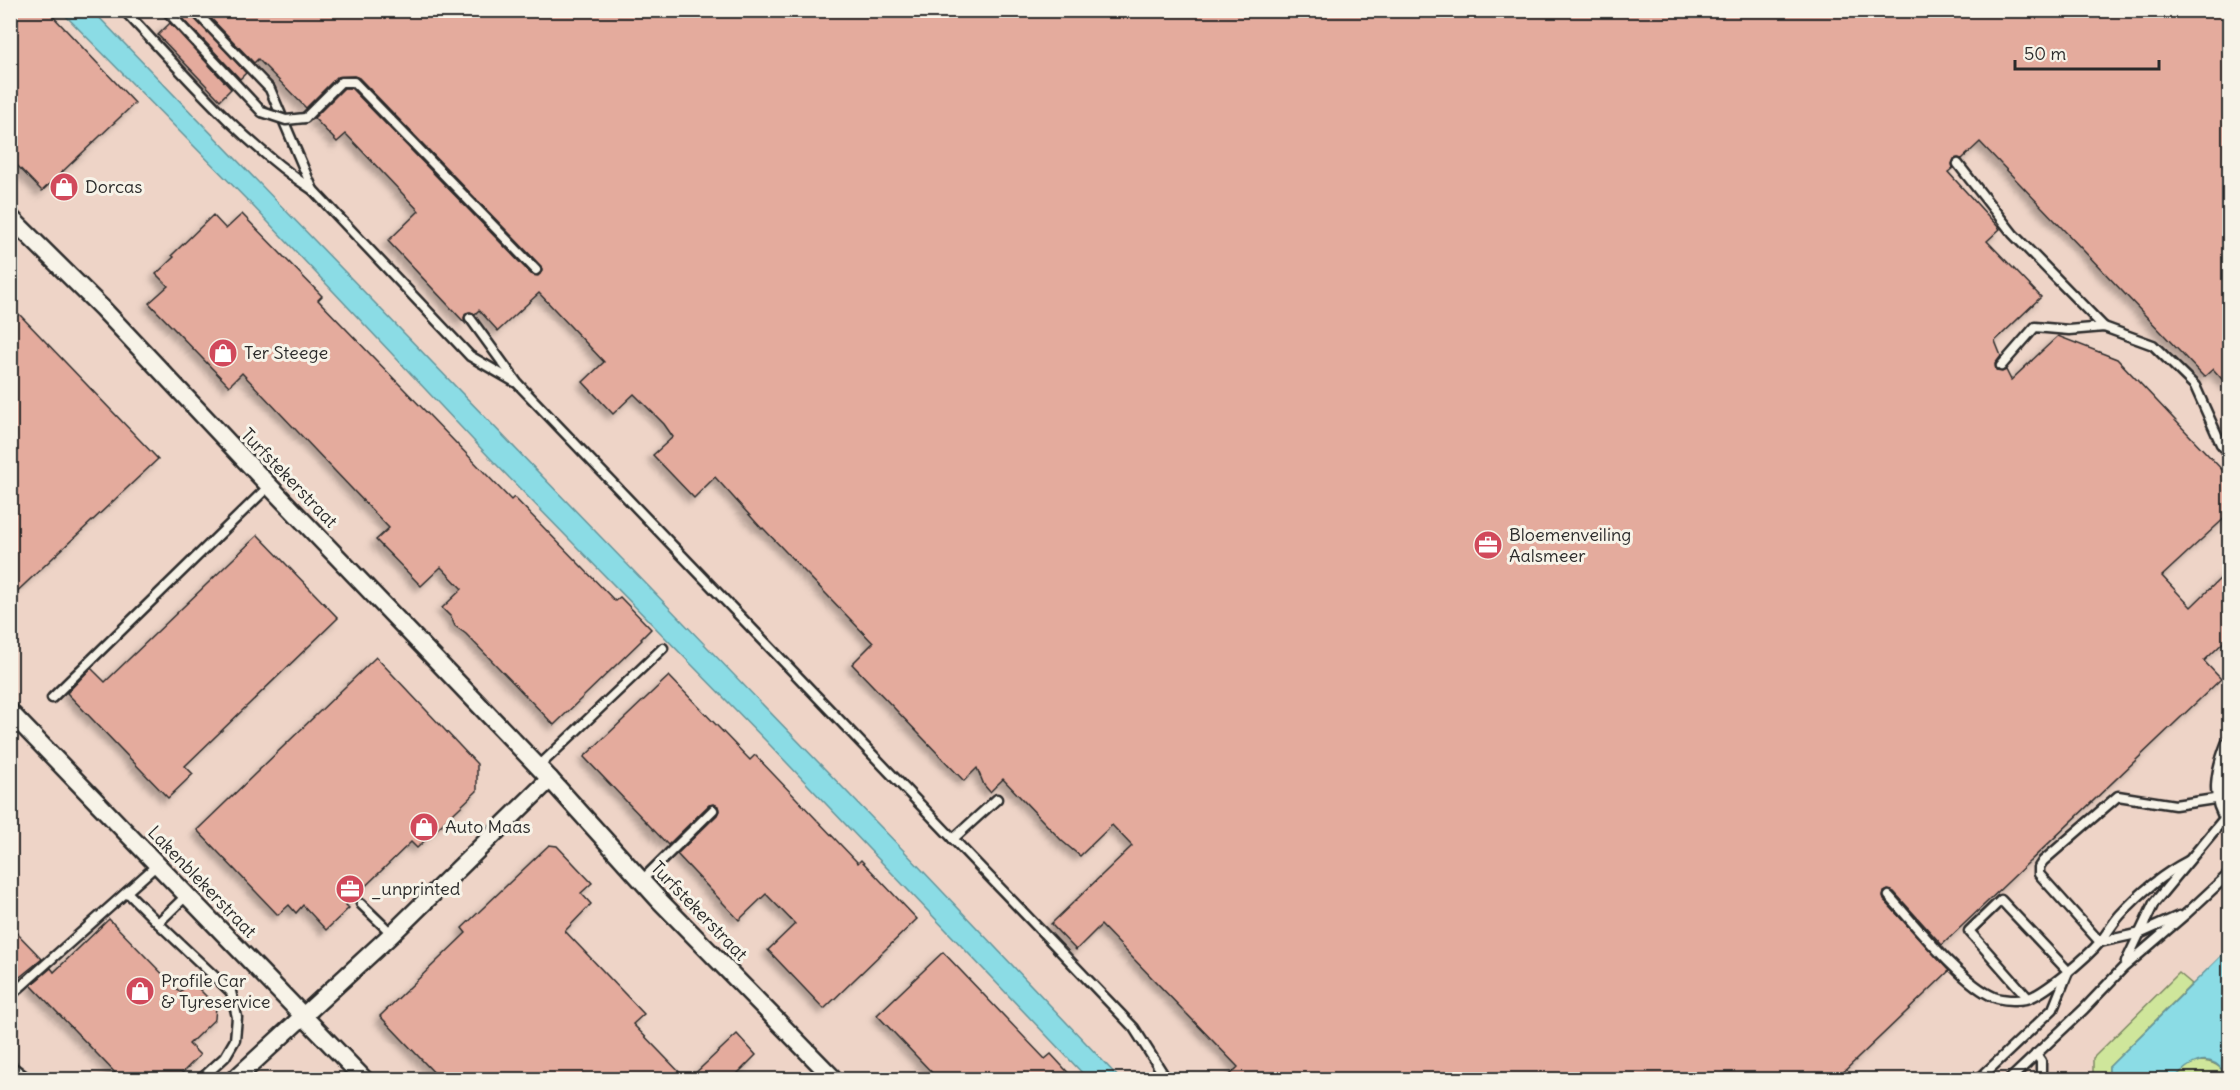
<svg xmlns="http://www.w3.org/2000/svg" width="2240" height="1090" font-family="Delius,sans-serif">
	<defs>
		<filter id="shadow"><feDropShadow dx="-5" dy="5" stdDeviation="3" flood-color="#0004"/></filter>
	</defs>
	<rect width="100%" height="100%" fill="#f3e5d9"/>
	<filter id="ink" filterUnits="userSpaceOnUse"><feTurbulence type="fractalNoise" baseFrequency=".0167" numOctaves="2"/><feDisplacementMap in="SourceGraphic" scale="12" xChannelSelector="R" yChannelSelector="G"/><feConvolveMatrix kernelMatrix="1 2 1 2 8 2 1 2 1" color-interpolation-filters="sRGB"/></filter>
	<g filter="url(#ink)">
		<rect fill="#eed4c7" x="11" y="11" width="2218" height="1068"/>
		<g fill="#cfe69b" stroke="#7d8863" stroke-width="1.5">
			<polygon points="2179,973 2192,984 2109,1067 2109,1079 2093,1080 2093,1058"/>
			<path d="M2199 1061C2213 1061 2222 1066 2228 1079L2174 1080 2185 1066Z"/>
		</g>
		<g fill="#8bdce5" stroke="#65959b" stroke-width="1.5">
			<polygon points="61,11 93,11 905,852 1120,1079 1088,1079 768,743 490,458 252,205"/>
			<path d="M2229 948V1079C2227 1077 2226 1074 2224 1072 2208 1050 2187 1064 2174 1079H2109V1067Z"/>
		</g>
		<g fill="#e4ab9d" stroke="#2b2b2b" stroke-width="1.5" filter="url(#shadow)">
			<polygon points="10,10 47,10 135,103 42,191 10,158"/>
			<polygon points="183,10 188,10 246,73 240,79 179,14"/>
			<polygon points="203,10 2229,10 2229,387 2213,369 2204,377 1980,142 1962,159 1958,158 1954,159 1952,164 1953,168 1948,172 2000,229 1987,241 2041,297 1995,341 2001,356 1995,364 1996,370 2002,372 2006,370 2011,380 2058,336 2117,359 2229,477 2229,514 2162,576 2191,607 2229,570 2229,637 2204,661 2221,679 1942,945 1894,892 1888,890 1884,892 1883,897 1884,900 1949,971 1835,1080 1225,1080 1238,1067 1101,925 1076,950 1051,924 1132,846 1112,825 1080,856 1062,841 1003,779 990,792 984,785 977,768 964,781 852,664 873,643 763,528 762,529 715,477 694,498 653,455 673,437 664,424 634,394 613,414 583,382 604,362 539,293 498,331 479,310 475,314 470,312 466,313 464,318 465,323 388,241 419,211 346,134 337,142 314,118 344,88 351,88 531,274 538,276 542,271 541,266 359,78 354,76 337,77 306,108 258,59 254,63"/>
			<polygon points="170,23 231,89 220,100 158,35"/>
			<polygon points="242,214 322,296 318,300 511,500 514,497 615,601 620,597 651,629 641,639 642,640 554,725 466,634 455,626 451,617 442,608 462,589 441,567 421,586 376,540 389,528 242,373 229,386 149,303 168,286 156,274 174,257 172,255 213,215 226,229"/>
			<polygon points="19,314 158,459 10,598 10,323"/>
			<polygon points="258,535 338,618 185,766 193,774 168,798 67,693 91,668 105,682"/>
			<polygon points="376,657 477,764 477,791 417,848 411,842 346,905 349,908 326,930 303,905 296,913 289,905 278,915 197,830"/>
			<polygon points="669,676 750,760 755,755 858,863 861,860 917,919 824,1009 768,950 795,924 766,894 739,920 677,854 717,815 719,811 718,806 714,804 709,805 668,845 584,757"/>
			<polygon points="549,845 557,846 592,883 581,893 591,904 565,931 644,1014 633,1024 687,1080 441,1080 380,1016 466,933 462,928"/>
			<polygon points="109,919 180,992 186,986 197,987 216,1006 215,1019 189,1044 200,1055 175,1080 122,1080 31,985 51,968 54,972"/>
			<polygon points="10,926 42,959 10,985"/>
			<polygon points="943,952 1045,1059 1051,1054 1075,1080 939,1080 877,1015"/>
			<polygon points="737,1034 756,1055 731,1080 688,1080"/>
		</g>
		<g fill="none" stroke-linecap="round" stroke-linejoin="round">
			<g stroke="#2b2b2b" stroke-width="13">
				<g id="lane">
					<path d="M124 10C183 73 242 143 313 190L470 356 515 382"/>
					<polyline points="166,10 262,112"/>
					<polyline points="194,10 270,89 313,190"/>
					<polyline points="305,118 341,82 354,82 536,270"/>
					<polyline points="1958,164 2013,234 2104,327"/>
					<polyline points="470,318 518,384 1134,1028 1167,1080"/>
					<polyline points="2001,366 2035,327 2069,330 2104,327 2153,345 2195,386 2221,444 2230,455"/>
					<polyline points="52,698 269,486"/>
					<polyline points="538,767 663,648"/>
					<polyline points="953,839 997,799"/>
					<polyline points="642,880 713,810"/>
					<polyline points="127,892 158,923"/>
					<polyline points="187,895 158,923 231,992 237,1017 235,1040 225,1057 200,1080"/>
					<path d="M1889 896C1914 923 1962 984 1994 997 2002 1000 2017 1001 2026 999 2044 995 2088 956 2101 941 2108 932 2113 923 2120 915 2139 894 2163 874 2188 861"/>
					<polyline points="361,904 392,934"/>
					<polyline points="2100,942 2039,874 2039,867 2043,861 2118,796 2175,805 2221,798"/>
					<polyline points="2100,942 2141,933 2179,916"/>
					<polyline points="2126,962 2154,903 2227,815"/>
					<polyline points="10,996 157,865"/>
					<polyline points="2028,998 1969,931 2001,900 2068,971"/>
					<polyline points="2036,1054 2041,1061 2041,1080"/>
					<polyline points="1978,1080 2053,1009 2068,972"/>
					<polyline points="2009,1080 2084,1009 2123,968 2187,913 2230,873"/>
				</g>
			</g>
			<g stroke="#2b2b2b" stroke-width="21">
				<g id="street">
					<polyline points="10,217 102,308 257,473 550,779 659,900 835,1080"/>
					<polyline points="10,712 365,1080"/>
					<path d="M2230 745C2221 768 2213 797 2230 819"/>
					<polyline points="10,1070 23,1080"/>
					<polyline points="234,1080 392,934 550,779"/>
				</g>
			</g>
			<use href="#lane" stroke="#f7f3e8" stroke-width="8"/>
			<use href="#street" stroke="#f7f3e8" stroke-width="16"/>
			<g stroke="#2b2b2b" stroke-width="13" stroke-linecap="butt">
				<polyline id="lane-bridge" points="262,112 286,120 305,118"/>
			</g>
			<use href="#lane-bridge" stroke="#f7f3e8" stroke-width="8"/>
		</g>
	</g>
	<defs>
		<g id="shop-disc" transform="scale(1.5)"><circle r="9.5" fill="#d1495b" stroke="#f7f3e8"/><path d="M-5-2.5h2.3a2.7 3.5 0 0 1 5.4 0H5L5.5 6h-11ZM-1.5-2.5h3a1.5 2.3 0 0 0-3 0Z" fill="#fff"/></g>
		<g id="office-disc" transform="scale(1.5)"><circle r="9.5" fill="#d1495b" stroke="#f7f3e8"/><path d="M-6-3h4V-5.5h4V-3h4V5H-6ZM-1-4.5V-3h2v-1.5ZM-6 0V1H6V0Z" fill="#fff"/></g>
	</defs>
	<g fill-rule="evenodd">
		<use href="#shop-disc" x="64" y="187"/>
		<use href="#shop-disc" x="223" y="353"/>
		<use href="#office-disc" x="1488" y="545"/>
		<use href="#shop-disc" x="424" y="827"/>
		<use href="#office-disc" x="350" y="889"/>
		<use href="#shop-disc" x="140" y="991"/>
	</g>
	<g text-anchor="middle" stroke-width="6" stroke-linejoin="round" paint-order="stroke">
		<g font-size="18" fill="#2b2b2b" stroke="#f7f3e8" text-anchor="start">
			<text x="85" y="193">Dorcas</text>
			<text x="244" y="359">Ter Steege</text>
			<text x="1509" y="541">Bloemenveiling<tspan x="1509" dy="21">Aalsmeer</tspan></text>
			<text x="445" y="833">Auto Maas</text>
			<text x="371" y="895">_unprinted</text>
			<text x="161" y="987">Profile Car<tspan x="161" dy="21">&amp; Tyreservice</tspan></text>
		</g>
		<g font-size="18" fill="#2b2b2b" stroke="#f7f3e8">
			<text transform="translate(289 478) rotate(46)" y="6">Turfstekerstraat</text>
			<text transform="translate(202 882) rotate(46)" y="6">Lakenblekerstraat</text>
			<text transform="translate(699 911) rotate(46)" y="6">Turfstekerstraat</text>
		</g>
	</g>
	<rect width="2240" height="1090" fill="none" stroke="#f7f3e8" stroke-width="36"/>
	<rect x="18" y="18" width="2204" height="1054" fill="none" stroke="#2b2b2b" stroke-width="2" filter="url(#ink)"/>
	<path d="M2015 60v9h144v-9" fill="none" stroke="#2b2b2b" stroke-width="3"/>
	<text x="2024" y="60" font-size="18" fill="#2b2b2b" stroke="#f7f3e8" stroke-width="4.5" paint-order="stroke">50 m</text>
</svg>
